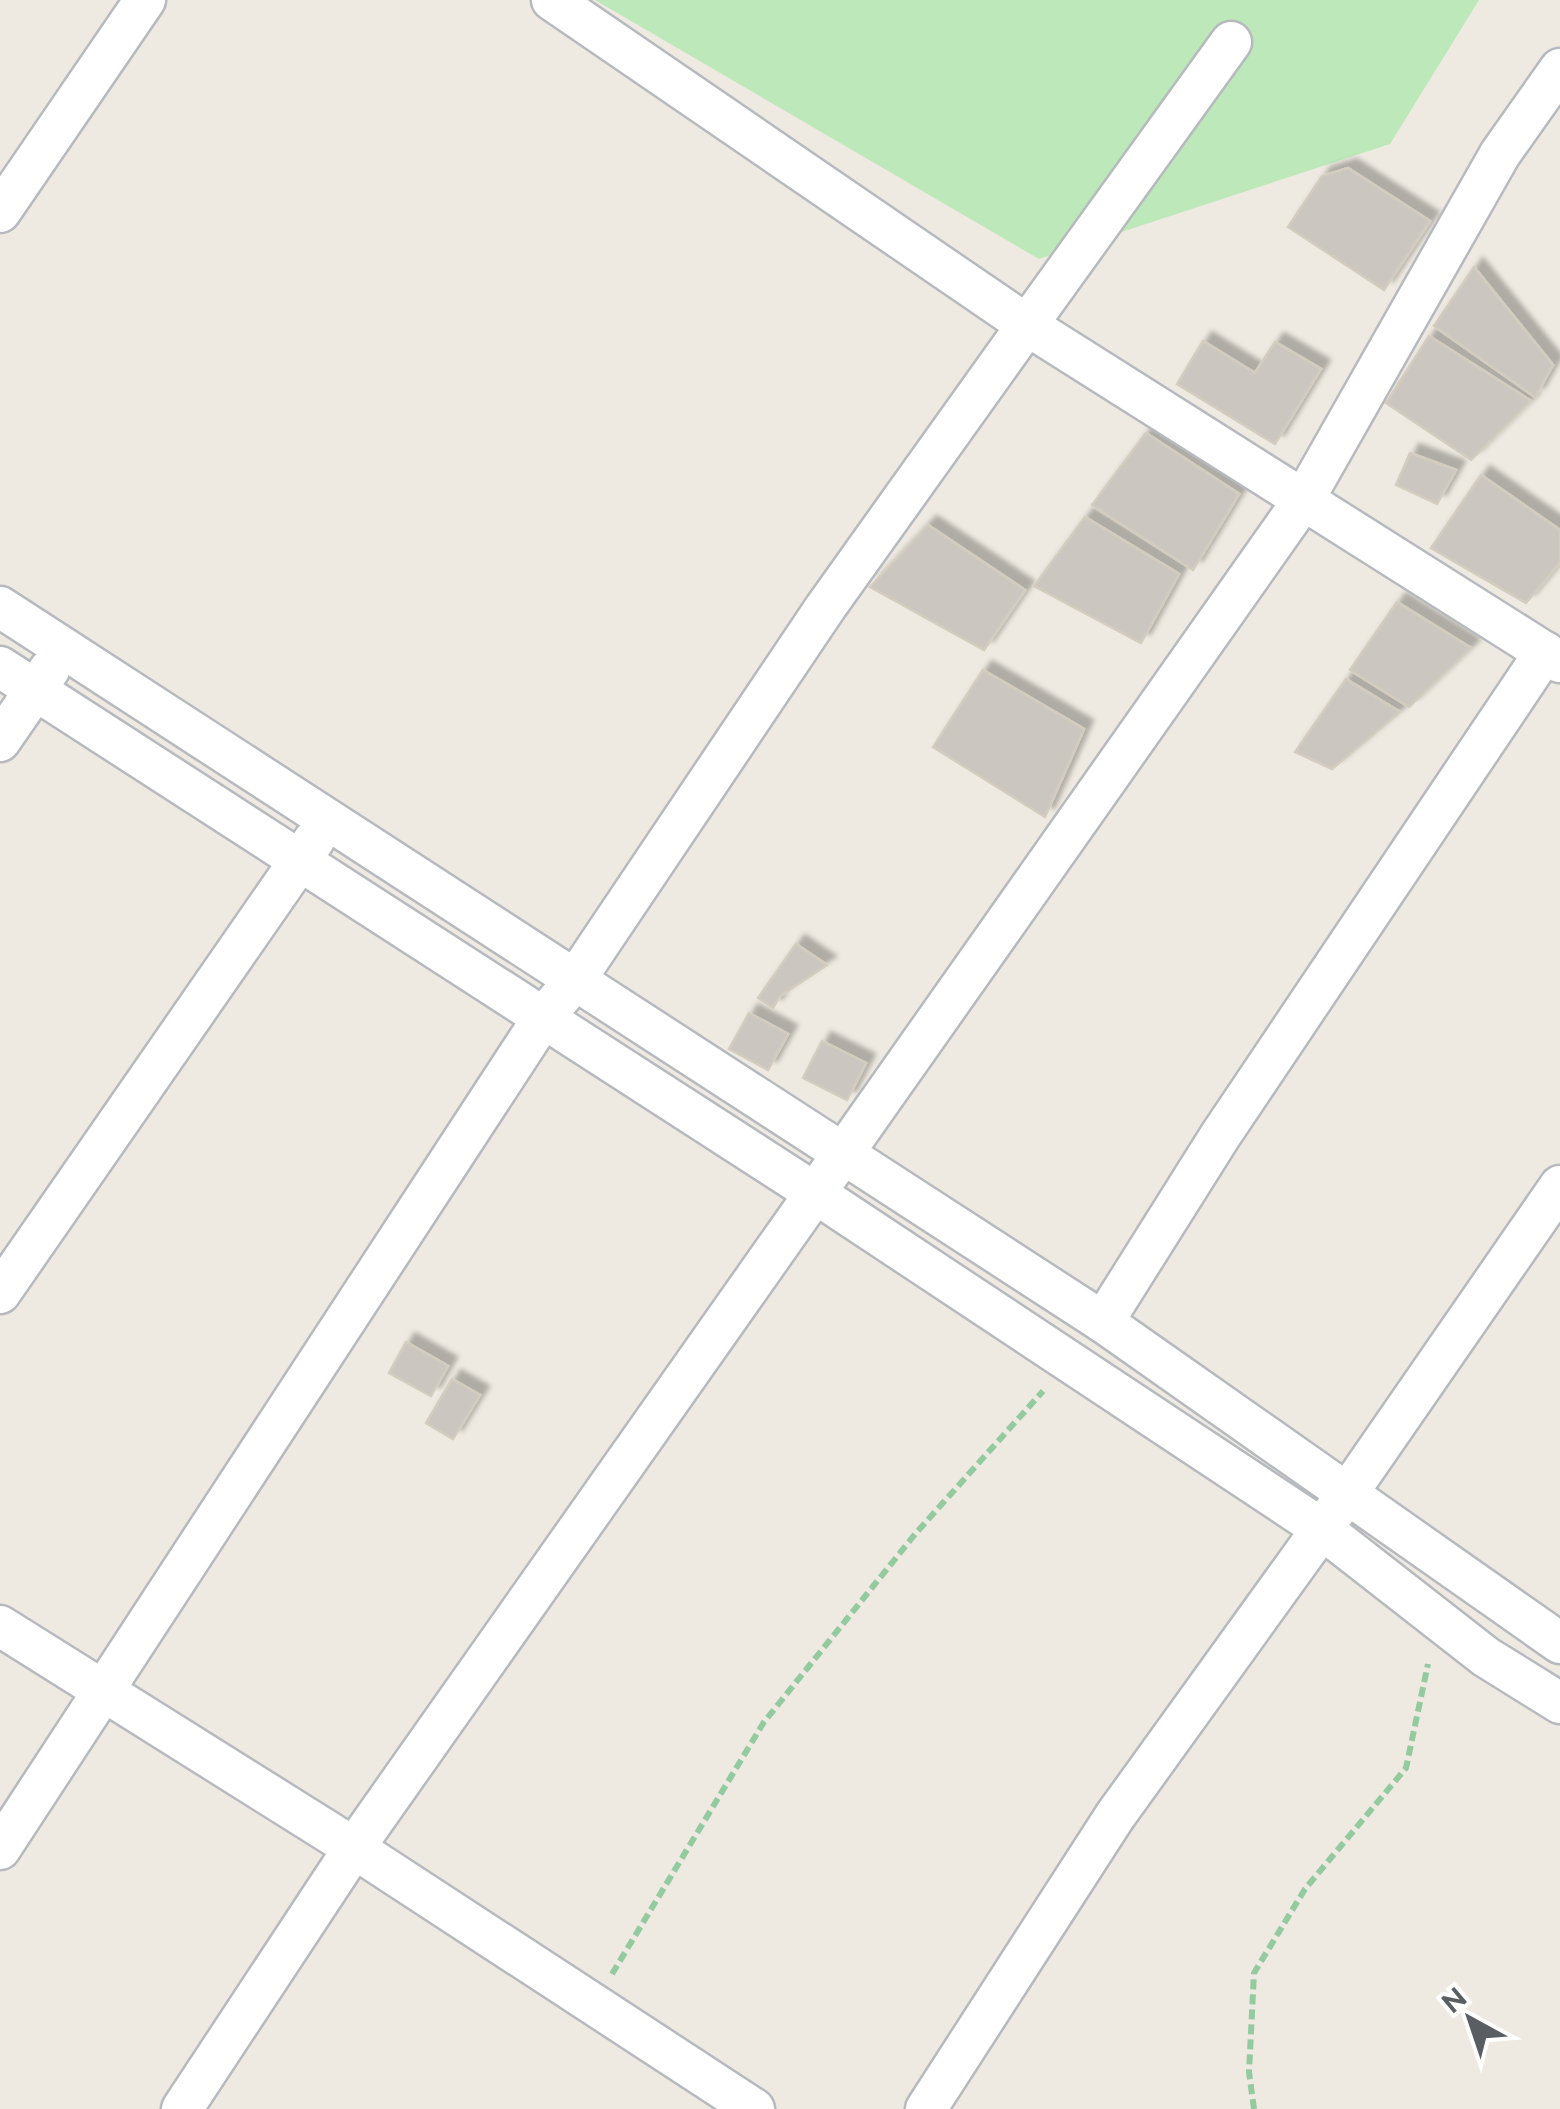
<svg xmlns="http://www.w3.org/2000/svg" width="1560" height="2109" font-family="Raleway,sans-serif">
	<defs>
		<filter id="shadow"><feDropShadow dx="9" dy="-9" stdDeviation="2.5" flood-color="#0004"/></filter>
	</defs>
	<rect width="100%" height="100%" fill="#eeeae1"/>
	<polygon fill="#bce8ba" points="595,0 1479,0 1390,144 1039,259"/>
	<g fill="#cbc7c0" stroke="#d3ccbf" stroke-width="2.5" filter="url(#shadow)">
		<polygon points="1348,168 1430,221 1384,290 1288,227 1322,176"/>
		<polygon points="1474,267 1553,365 1535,397 1434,326"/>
		<polygon points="1429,336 1531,401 1471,460 1386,403"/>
		<polygon points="1203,341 1255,373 1275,342 1321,369 1275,444 1177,384"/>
		<polygon points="1146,433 1239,494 1193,570 1092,505"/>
		<polygon points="1410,453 1456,470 1437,504 1396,485"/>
		<polygon points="1481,475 1560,530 1560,562 1526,603 1431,548"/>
		<polygon points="1085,517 1179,574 1141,643 1034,586"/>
		<polygon points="928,525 1025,590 984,650 870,587"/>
		<polygon points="1397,602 1471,648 1409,707 1350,670"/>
		<polygon points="983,670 1084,729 1045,817 933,747"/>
		<polygon points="1346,679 1400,712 1332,769 1295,752"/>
		<polygon points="796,944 827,965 780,996 773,1008 758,998"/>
		<polygon points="749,1013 788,1034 768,1070 729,1049"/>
		<polygon points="822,1041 866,1063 847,1100 803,1078"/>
		<polygon points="406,1342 448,1366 431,1396 389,1373"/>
		<polygon points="452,1379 480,1395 453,1439 426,1423"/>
	</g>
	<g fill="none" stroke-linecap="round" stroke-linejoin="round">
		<g stroke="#b6babf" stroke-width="45">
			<g id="street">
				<polyline points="552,0 1027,325 1231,42"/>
				<polyline points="0,212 145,0"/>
				<polyline points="0,607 1103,1322 1560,1643"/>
				<polyline points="0,667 818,1195 1322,1529 1486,1657 1560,1703"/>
				<polyline points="0,741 49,670"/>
				<polyline points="0,1293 314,840"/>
				<polyline points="1103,1322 1220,1136 1545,652"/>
				<polyline points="0,1626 354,1848 754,2109"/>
				<polyline points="0,1849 543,1018 575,980 825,608 1027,325 1560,662"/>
				<polyline points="182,2109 354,1848 1304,499 1500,154 1560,69"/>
				<polyline points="926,2109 1115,1816 1347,1494 1560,1186"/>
			</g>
		</g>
		<g stroke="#93caa0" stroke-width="6" stroke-dasharray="10 5" stroke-linecap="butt">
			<polyline points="612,1974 764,1722 916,1533 1043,1391"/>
			<polyline points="1254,2109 1249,2072 1254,1973 1305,1889 1406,1768 1428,1664"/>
		</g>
		<use href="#street" stroke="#fff" stroke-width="40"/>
	</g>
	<g transform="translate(1470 2019) rotate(320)" stroke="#ffffff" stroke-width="8" paint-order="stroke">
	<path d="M0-8L18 38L0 25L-18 38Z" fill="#595e63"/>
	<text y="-15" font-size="28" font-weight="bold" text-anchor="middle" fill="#595e63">N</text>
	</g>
</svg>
